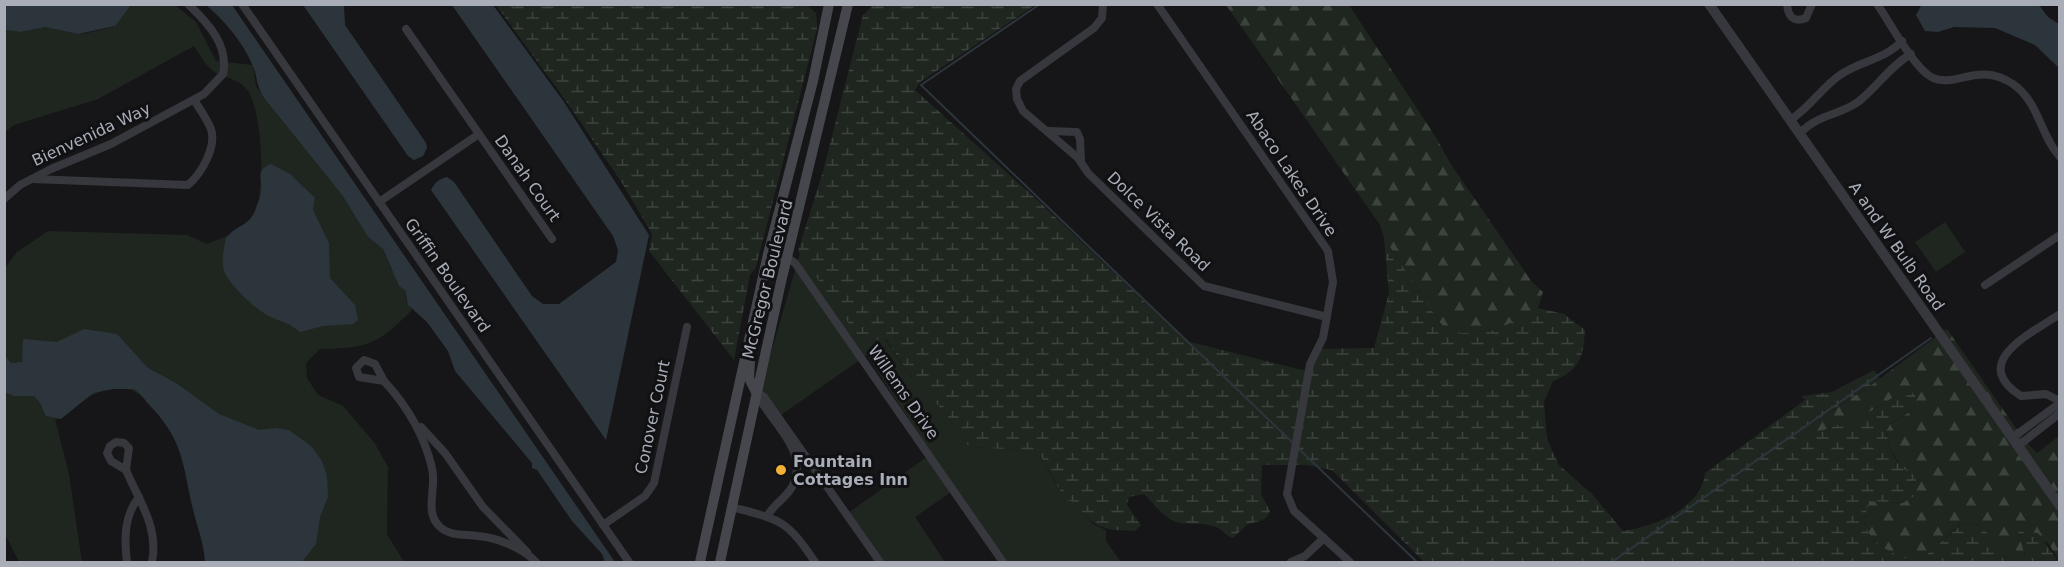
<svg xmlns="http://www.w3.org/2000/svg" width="2064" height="567" font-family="'DejaVu Sans',sans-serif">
	<defs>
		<pattern id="forest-firs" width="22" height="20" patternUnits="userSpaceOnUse" patternTransform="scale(1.5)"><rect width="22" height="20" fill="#1e261f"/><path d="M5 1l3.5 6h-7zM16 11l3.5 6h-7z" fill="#3c433d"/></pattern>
		<pattern id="wetland-marsh" width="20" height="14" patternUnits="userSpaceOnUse" patternTransform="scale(1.5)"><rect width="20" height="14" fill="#1e261f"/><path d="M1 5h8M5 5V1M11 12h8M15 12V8" fill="none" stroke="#3c433d"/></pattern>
	</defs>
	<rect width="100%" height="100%" fill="#161618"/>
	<g fill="#1e261f">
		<path d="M131 5H175L196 22 216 61 253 65 256 86 264 98 342 195 368 237 383 249 391 269 405 290 406 300 412 310C377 345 369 348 320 349L306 363 307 378 318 395 343 406 374 442 388 467 387 534 404 562H205C204 543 198 528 193 509 182 462 185 445 151 406 138 392 132 387 113 389 84 391 67 421 55 419L69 474 82 562H19L5 534V268L17 252 48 231 187 235 207 244C221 238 241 232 251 220 267 199 263 114 248 91 238 77 225 79 213 71 206 66 199 53 194 46L98 99 14 125 5 132V30L21 32 45 27 78 34 87 33 113 27Z"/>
		<polygon points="1945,222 1965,252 1936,272 1915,242"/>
		<polygon points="800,253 864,341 885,339 911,377 946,414 969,447 1022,450 1042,458 1060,492 1075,502 1093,524 1106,530 1106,541 1121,562 1007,562 954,490 915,517 945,562 880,562 848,513 931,454 867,355 781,415 760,391"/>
	</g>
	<g fill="url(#forest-firs)">
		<polygon points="1226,5 1349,5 1437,139 1450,163 1532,282 1543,292 1538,308 1497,330 1452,334 1440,323 1384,238 1380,225"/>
		<polygon points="1947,329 2025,441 2037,453 2059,436 2059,500 1942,332"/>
		<path d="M1937 336 2059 512V560L2048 543 2019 531 2025 556 2019 562C2002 562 1991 538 1981 525L1961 524 1925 556 1912 561C1894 555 1864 542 1865 519 1865 514 1868 507 1869 501L1902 503 1903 470 1890 448 1886 431 1890 424 1913 410 1916 393 1899 394 1861 417 1798 439 1792 436 1870 386Z"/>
	</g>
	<g fill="url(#wetland-marsh)">
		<polygon points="805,4 816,13 817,29 756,267 750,275 734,360 649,251 652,234 622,183 566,101 496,5"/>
		<path d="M873 5H1035L920 82 915 90 1032 195 1186 341 1310 372 1321 349 1374 348 1389 293 1384 238 1440 323 1452 334 1497 330 1538 308 1564 314 1585 330C1583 358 1580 370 1553 381L1544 402 1547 439 1559 465 1592 494 1623 531C1653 527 1702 508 1705 473L1805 400 1802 396 1832 392 1874 370 1880 379 1792 436 1798 439 1861 417 1899 394 1916 393 1913 410 1891 423 1886 431C1890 452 1896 467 1916 476V495L1903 503 1869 501C1868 507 1865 514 1865 520 1865 542 1894 555 1912 561L1925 556 1962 524 1981 525 2005 557 2013 562H1424L1332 470 1306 465H1262L1261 494 1270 511C1265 523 1260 520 1249 524 1243 527 1238 534 1233 538 1226 536 1224 531 1218 528 1205 521 1189 526 1176 522 1164 518 1153 503 1144 494L1129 497 1127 505 1141 525 1135 531C1103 530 1094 529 1075 502L1065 500 1042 458 1022 450 969 447 946 414 911 377 886 339 864 341 859 338 798 251 823 171 863 15Z"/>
		<polygon points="2018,531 2038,533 2059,562 2019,562 2025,556"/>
	</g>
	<g fill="#2c353c">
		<polygon points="5,4 131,4 131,5 115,26 78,34 45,27 21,32 5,30"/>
		<polygon points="1922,4 2039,5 2048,17 2059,24 2059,68 2035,45 1995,28 1954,27 1938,32 1925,31 1916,15"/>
		<path d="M206 5H232L615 562H605L602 554 572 521 537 470 532 468V463L455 371 448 351 427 322 408 305 405 290 399 286 383 249 368 237 342 195 264 98C255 84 258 76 252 64 242 41 225 21 206 5Z"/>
		<polygon points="303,5 344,5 345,25 426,143 427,148 423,156 414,160 408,156"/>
		<path d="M452 5H493L564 102 649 235 606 440 431 190C435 182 439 179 447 177L454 182 532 296 543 304H559L616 262 618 250 613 236Z"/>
		<path d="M271 164 290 174 315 198 313 210 329 243 330 278 355 305 358 320 353 324 323 326 300 332C287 321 280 322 267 315 254 308 229 284 224 271 221 259 224 249 226 238 238 223 251 227 257 205 259 201 261 195 261 191 263 178 254 171 271 164Z"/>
		<path d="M84 329 117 334 148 368 176 383 219 414 259 430 276 428 289 430 311 446 322 461 327 476 328 497 320 517 316 544 302 562H205C204 542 197 528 193 509 183 467 184 442 153 409 146 402 142 394 134 389H113L93 393 61 419 46 416 40 403 34 396H14L5 392V356L11 363 22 362 23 339 57 342Z"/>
	</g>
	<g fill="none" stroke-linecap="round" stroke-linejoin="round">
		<g stroke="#2c353c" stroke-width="2">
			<polyline points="1040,4 921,85 1294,444"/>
			<polyline points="1298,448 1417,562"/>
			<polyline points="1612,562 1931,338"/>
		</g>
		<g stroke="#37383d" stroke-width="8">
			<polyline points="242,4 629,562"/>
			<polyline points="1103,4 1102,18 1094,28 1020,81 1016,89 1017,99 1023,111 1078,158 1088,173 1204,286 1327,317"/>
			<polyline points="1157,4 1328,251 1333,282 1323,338 1310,364 1287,494 1294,511 1350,562"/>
			<path d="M1787 4C1788 17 1794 23 1806 18L1812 4"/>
			<path d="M1877 4C1890 22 1914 69 1933 78 1957 88 1978 61 2013 84 2039 102 2040 135 2060 157"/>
			<polyline points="406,29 552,239"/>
			<path d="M1790 120C1810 108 1821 88 1840 75 1860 61 1884 60 1902 41"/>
			<polyline points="1049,131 1077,132 1080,139 1081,162"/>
			<path d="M1800 133C1820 113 1838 116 1858 102 1877 87 1889 67 1911 54"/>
			<path d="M32 179 188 185C201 174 217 147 211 129 207 119 200 109 194 100"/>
			<path d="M4 199 20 185 51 169 111 144 204 94 223 74C229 45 208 23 188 4"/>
			<polyline points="379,202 479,134"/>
			<polyline points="768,254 788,258 795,263 1003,562"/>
			<polyline points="1985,285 2060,235"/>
			<path d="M2060 314C2032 333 1968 362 2021 396L2046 394 2060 401"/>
			<polygon points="364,360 375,364 384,381 359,377 356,368"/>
			<path d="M384 381C408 407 424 434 432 468 437 487 424 511 439 526 450 537 465 534 478 536 498 538 523 548 536 562"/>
			<polyline points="756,392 764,397 880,562"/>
			<path d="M756 392C770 423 811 450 792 487 786 498 774 504 768 515"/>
			<polyline points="421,427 445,453 483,507 527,552"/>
			<polyline points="2012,438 2060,403"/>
			<polygon points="116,442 124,443 129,448 126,470 111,461 107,453 110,446"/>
			<polyline points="2018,446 2060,413"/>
			<path d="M126 470C139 501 159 527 152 562"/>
			<path d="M731 507C781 520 786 519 815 562"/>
			<polyline points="603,525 645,496 654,483 687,327"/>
			<path d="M127 562C124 539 124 516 139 497"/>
			<polyline points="1291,562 1305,556 1324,538"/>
		</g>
		<polyline stroke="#37383d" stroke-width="10" points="1709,4 2060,506"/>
		<g stroke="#45474d" stroke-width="10">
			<polyline points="750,361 749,378 756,392"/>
			<polyline points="700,562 768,254 813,81 829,4"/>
			<polyline points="720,562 781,282 848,4"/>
		</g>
	</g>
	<circle fill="#f2b134" stroke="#111113" stroke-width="2" cx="781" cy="470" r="6"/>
	<g text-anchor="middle" stroke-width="6" stroke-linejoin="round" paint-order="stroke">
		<g font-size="16" fill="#a8adb8" stroke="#111113">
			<text transform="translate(91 134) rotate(-25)" y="6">Bienvenida Way</text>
			<text transform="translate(1292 173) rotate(56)" y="6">Abaco Lakes Drive</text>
			<text transform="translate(528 178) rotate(55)" y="6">Danah Court</text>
			<text transform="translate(1159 221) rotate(44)" y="6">Dolce Vista Road</text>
			<text transform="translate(1897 246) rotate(55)" y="6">A and W Bulb Road</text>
			<text transform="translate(448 275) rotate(55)" y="6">Griffin Boulevard</text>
			<text transform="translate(767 279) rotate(-76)" y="6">McGregor Boulevard</text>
			<text transform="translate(904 392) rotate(55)" y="6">Willems Drive</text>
			<text transform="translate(652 417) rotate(-78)" y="6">Conover Court</text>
		</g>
		<g font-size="16" font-weight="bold" fill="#a8adb8" stroke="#111113" text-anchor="start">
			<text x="793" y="467">Fountain<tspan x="793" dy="18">Cottages Inn</tspan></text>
		</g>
	</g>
	<rect width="2064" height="567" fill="none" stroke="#a8adb8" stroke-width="12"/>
</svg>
